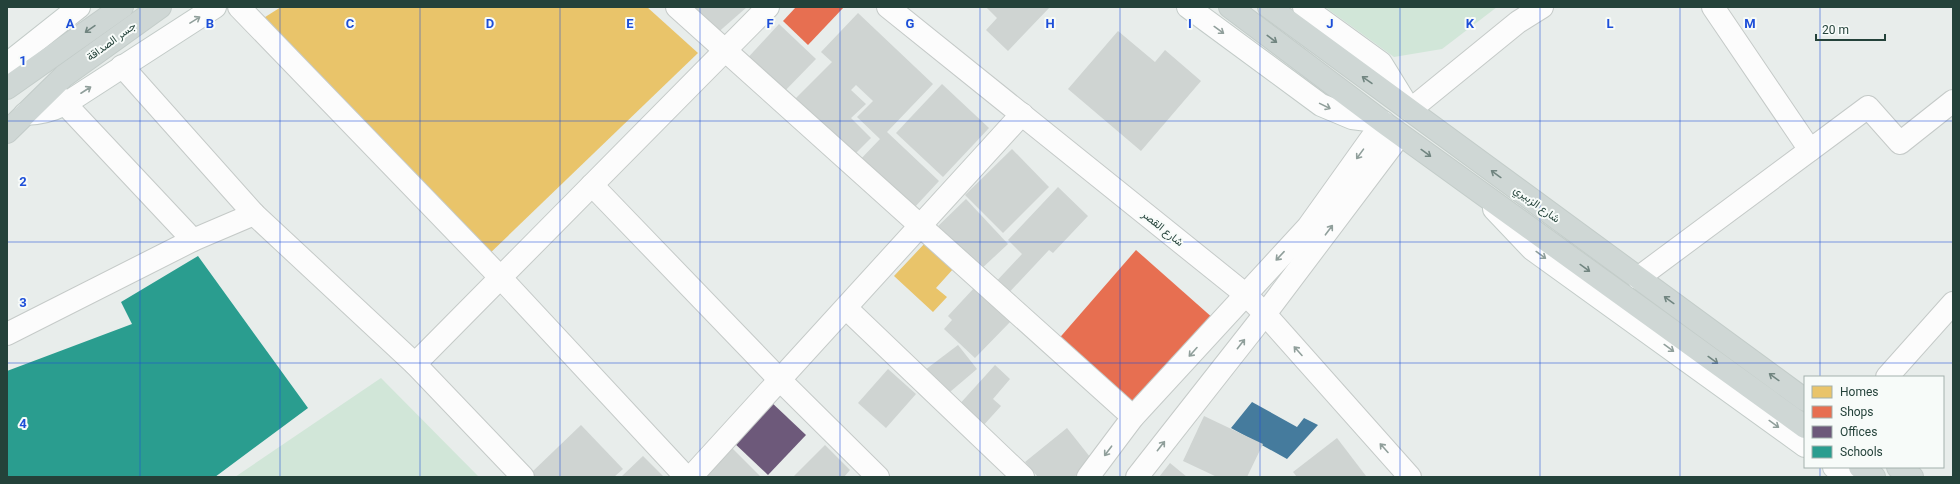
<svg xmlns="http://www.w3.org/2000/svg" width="1960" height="484" font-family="Roboto,Vazirmatn,sans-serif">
	<rect width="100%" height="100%" fill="#e8edeb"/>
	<g fill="#d1e6d8">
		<polygon points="1325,7 1497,7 1442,49 1394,57"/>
		<polygon points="381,378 479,477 235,477"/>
	</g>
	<g fill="#e9c46a">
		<polygon points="281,7 647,7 698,53 485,258 262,19"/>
		<polygon points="926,242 954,268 936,288 947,297 933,312 894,276"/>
	</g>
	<g fill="#e76f51">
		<polygon points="796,7 844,7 808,45 783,21"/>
		<polygon points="1136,250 1214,319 1135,411 1056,342"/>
	</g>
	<polygon fill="#6d597a" points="769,400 806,435 768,475 731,440"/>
	<polygon fill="#2a9d8f" points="198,256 308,408 215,477 7,477 7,371 132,324 121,302"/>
	<polygon fill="#457b9d" points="1252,402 1297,427 1304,418 1318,425 1287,459 1231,428"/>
	<g fill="#cfd4d2">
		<polygon points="691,7 747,7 715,35"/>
		<polygon points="986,7 1050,7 1008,51 986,30 997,18"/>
		<polygon points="858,13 933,84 887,132 939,181 913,209 857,163 880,139 857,117 873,101 856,85 851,90 866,104 851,118 871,138 853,156 795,99 832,62 821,52"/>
		<polygon points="779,24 816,59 779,97 743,63"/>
		<polygon points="1118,31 1155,62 1165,50 1201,81 1141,151 1068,89"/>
		<polygon points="942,84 989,128 943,177 896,133"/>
		<polygon points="1012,149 1049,187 1003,233 965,195"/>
		<polygon points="1058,187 1088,216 1053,253 1049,250 1003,299 991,287 1022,254 1008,240"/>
		<polygon points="966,199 1008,244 979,271 935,229"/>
		<polygon points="975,287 1011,321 975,358 944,329 952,320 948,316"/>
		<polygon points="958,345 977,369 944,397 921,373"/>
		<polygon points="995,365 1010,379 993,399 1001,406 981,428 957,407"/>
		<polygon points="888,369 916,394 886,428 858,403"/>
		<polygon points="1204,416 1263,444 1247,477 1217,477 1183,461"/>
		<polygon points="581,425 623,469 614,477 535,477 531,473"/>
		<polygon points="1067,428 1094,462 1074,477 1038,477 1025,462"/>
		<polygon points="1337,438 1366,476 1297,477 1293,472"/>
		<polygon points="728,444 761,477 695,477"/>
		<polygon points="825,445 850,470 844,477 793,477"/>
		<polygon points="643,456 663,476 621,477"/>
		<polygon points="1170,463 1187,477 1159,477"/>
	</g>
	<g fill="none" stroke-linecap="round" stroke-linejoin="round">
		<g stroke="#c5cac8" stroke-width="24">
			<g id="minor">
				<polyline points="239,7 500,277 686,477"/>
				<polyline points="677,7 1133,417"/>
				<polyline points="888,7 1245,294 1265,314 1410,477"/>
				<polyline points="1713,7 1810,150"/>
				<polyline points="122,66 254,214 415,364 523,477"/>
				<polyline points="53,91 193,240"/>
				<polyline points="1410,110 1518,22 1542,7"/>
				<polyline points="592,185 780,380 878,477"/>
				<polyline points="1638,278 1868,107 1900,143 1953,101"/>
				<polyline points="846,308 1023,477"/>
				<polyline points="7,334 193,240 254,214"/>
				<polyline points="415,364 768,7"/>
				<polyline points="1887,377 1953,303"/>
				<polyline points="691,477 1022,114"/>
				<polyline points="1088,477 1133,417 1308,227 1383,122"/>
				<polyline points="1137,477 1265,314 1400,135"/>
			</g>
		</g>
		<g stroke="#c3cbc8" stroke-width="24">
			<g id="secondary">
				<polyline points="1188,7 1321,105 1352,118 1383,122"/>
				<polyline points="1304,7 1381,63 1410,110"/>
				<polyline points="7,64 79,7"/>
				<path d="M25 114C40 114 51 111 65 104L215 7"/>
				<polyline points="1494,209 1532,249 1805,446"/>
				<polyline points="1834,467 1847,477"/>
			</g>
		</g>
		<g stroke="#c3ccc9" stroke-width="24">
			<g id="primary">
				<polyline points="1230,7 1383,122 1805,427"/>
				<polyline points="1269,7 1805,400"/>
				<polyline points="7,88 122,7"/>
				<polyline points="7,132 64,76 160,7"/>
				<polyline points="1860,467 1874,477"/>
				<polyline points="1898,467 1912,477"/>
			</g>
		</g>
		<use href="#minor" stroke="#fcfcfc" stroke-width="22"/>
		<use href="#secondary" stroke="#fcfcfc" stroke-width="22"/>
		<use href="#primary" stroke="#cfd7d5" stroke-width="22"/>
	</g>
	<defs><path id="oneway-shaft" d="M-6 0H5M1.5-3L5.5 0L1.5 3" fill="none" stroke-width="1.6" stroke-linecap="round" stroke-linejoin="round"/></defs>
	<g stroke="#909f9b">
		<use href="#oneway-shaft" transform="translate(195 20) rotate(-32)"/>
		<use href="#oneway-shaft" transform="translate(1219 30) rotate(36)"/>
		<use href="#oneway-shaft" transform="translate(86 90) rotate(-33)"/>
		<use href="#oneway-shaft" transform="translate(1325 106) rotate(26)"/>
		<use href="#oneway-shaft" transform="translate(1360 154) rotate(126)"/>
		<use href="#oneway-shaft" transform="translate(1329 230) rotate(-53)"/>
		<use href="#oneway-shaft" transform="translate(1541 255) rotate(36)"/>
		<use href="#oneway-shaft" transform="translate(1280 256) rotate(133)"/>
		<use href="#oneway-shaft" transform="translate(1241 344) rotate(-52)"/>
		<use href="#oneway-shaft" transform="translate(1669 348) rotate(36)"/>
		<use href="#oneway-shaft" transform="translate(1298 351) rotate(-132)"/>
		<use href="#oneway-shaft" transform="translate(1193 352) rotate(132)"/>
		<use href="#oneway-shaft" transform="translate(1774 424) rotate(36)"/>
		<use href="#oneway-shaft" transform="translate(1161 446) rotate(-52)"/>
		<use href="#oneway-shaft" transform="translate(1384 448) rotate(-132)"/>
		<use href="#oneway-shaft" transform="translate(1108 451) rotate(127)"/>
	</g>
	<g stroke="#718580">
		<use href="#oneway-shaft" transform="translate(90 29) rotate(145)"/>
		<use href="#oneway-shaft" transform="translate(1272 39) rotate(37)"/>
		<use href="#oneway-shaft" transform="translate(1367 80) rotate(-145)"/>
		<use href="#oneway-shaft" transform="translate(1426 153) rotate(36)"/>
		<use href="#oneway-shaft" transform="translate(1496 174) rotate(-144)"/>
		<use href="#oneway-shaft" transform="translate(1585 268) rotate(36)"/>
		<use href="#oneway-shaft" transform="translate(1669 300) rotate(-144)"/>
		<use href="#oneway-shaft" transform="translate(1713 360) rotate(36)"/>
		<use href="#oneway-shaft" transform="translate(1774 377) rotate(-144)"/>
	</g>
	<path fill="none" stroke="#1d4ed8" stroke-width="1" stroke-opacity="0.55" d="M140 7V477M280 7V477M420 7V477M560 7V477M700 7V477M840 7V477M980 7V477M1120 7V477M1260 7V477M1400 7V477M1540 7V477M1680 7V477M1820 7V377M7 121H1953M7 242H1953M7 363H1953M1820 467V477"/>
	<g text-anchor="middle" stroke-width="4" stroke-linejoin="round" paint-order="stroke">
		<g font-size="11" fill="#24423a" stroke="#f7fbf9">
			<text transform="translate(111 41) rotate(-36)" y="4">جسر الصداقة</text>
			<text transform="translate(1537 204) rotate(36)" y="4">شارع الزبيري</text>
			<text transform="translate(1163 228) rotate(39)" y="4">شارع القصر</text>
		</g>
	</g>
	<g font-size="13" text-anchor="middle" font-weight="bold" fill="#1d4ed8" stroke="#f7fbf9" stroke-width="4" stroke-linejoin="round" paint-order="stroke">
		<text x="70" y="28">A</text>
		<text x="210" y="28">B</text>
		<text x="350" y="28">C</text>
		<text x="490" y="28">D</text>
		<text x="630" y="28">E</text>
		<text x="770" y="28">F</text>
		<text x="910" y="28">G</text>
		<text x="1050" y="28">H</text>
		<text x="1190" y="28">I</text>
		<text x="1330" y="28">J</text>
		<text x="1470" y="28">K</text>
		<text x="1610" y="28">L</text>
		<text x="1750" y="28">M</text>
		<text x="23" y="65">1</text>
		<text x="23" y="186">2</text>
		<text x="23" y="307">3</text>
		<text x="23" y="428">4</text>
	</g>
	<rect width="1960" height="484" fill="none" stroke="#24423a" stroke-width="16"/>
	<rect x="1804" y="376" width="140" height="92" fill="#f7fbf9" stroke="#a3b1ad"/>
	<rect x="1812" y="386" width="20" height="12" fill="#e9c46a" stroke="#a3b1ad"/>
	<text x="1840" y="396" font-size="12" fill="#24423a">Homes</text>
	<rect x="1812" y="406" width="20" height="12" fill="#e76f51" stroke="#a3b1ad"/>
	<text x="1840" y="416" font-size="12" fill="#24423a">Shops</text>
	<rect x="1812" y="426" width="20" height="12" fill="#6d597a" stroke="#a3b1ad"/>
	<text x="1840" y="436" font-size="12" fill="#24423a">Offices</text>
	<rect x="1812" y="446" width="20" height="12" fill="#2a9d8f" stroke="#a3b1ad"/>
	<text x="1840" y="456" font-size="12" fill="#24423a">Schools</text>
	<path d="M1816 34v6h69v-6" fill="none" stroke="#24423a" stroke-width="2"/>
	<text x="1822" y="34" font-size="12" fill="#24423a" stroke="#f7fbf9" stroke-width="3" paint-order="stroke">20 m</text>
</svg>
